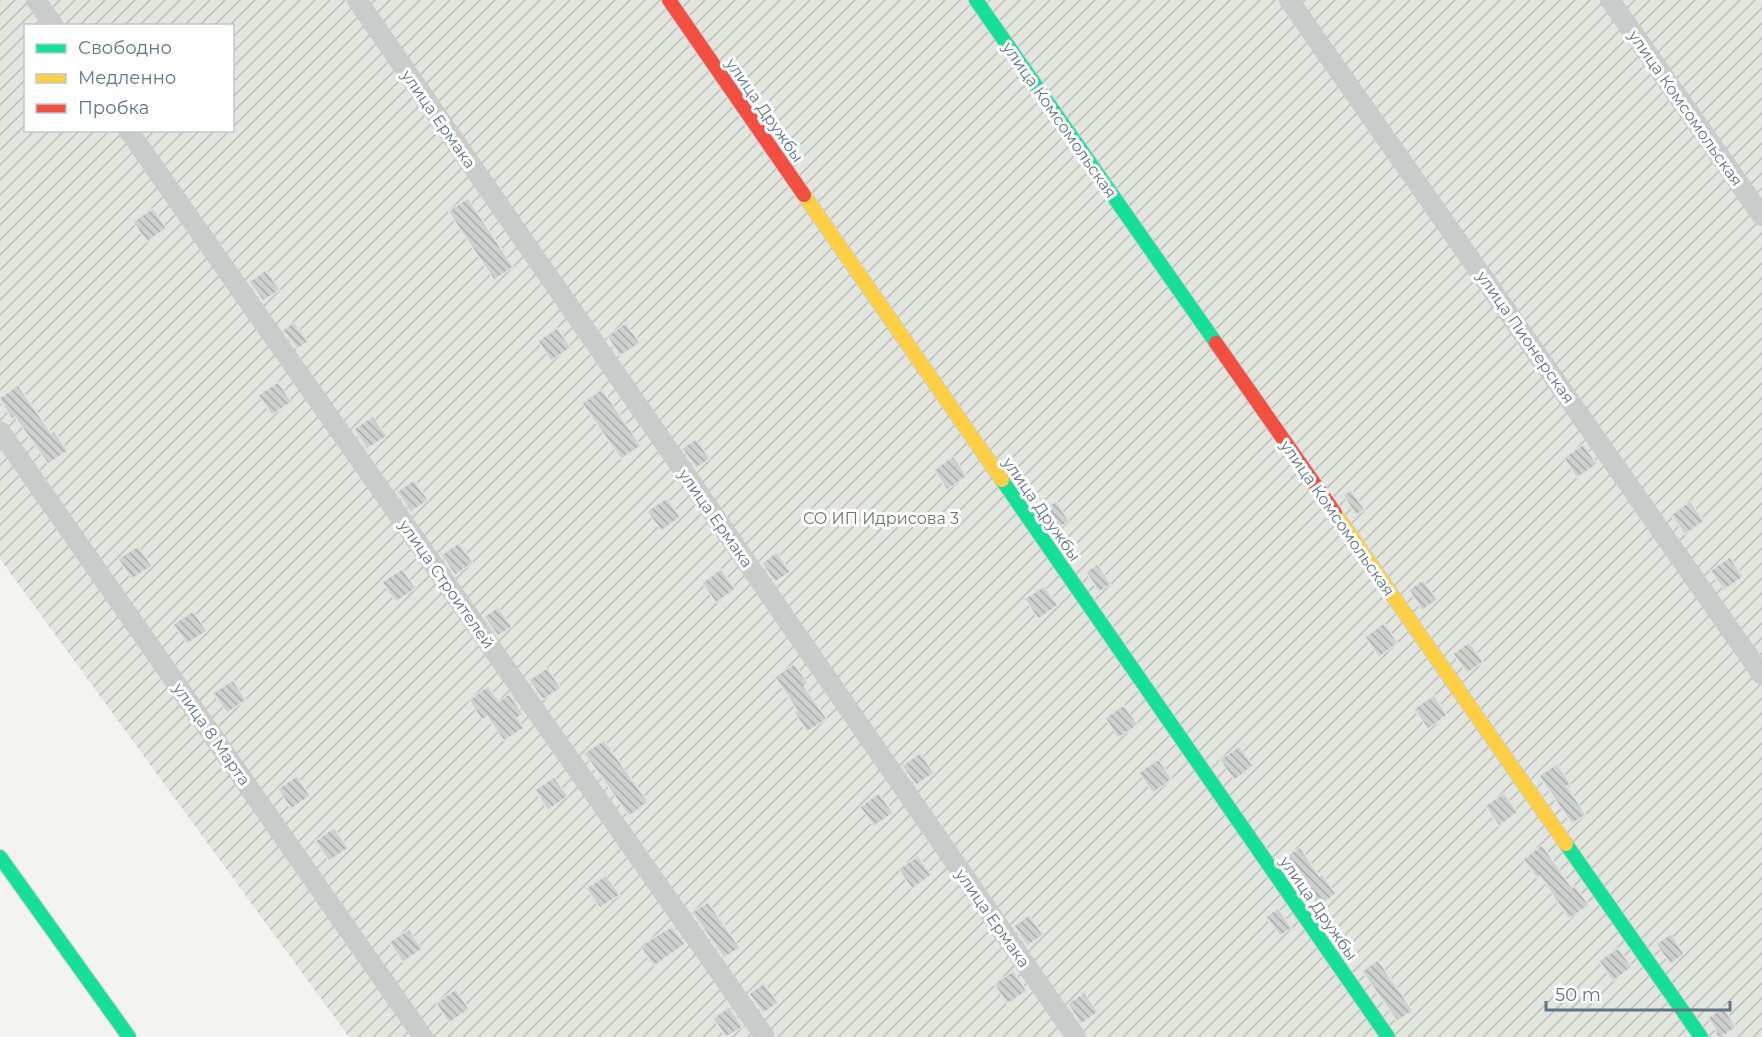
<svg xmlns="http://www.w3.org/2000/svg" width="1762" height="1037" font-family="Montserrat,sans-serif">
	<defs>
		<pattern id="garden-furrows" width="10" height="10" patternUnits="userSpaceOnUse" patternTransform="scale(1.5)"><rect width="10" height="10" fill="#e2e6de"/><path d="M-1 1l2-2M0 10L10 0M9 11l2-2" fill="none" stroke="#bbbfb9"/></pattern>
		<pattern id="building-back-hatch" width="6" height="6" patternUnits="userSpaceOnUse" patternTransform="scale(1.5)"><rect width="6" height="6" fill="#ced0cf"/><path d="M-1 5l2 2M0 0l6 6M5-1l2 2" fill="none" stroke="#abadad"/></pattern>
	</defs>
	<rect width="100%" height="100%" fill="#f3f3f0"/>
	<path fill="url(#garden-furrows)" fill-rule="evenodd" d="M0 0H1762V1037H349L0 559ZM26 26H232V130H26Z"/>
	<g fill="url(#building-back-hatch)" stroke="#e2e2e0" stroke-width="1.5">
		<polygon points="468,198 513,267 494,280 448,211"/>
		<polygon points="153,208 166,228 147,242 133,222"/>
		<polygon points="266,270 280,290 263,301 249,282"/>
		<polygon points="294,322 308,342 297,349 283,330"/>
		<polygon points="626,323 640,343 620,356 607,336"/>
		<polygon points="557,328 571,348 551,361 538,341"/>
		<polygon points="278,382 292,402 272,415 258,395"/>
		<polygon points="18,385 51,433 54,431 68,451 48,464 15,417 12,419 0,400 0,398"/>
		<polygon points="602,389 641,446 621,459 582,403"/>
		<polygon points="373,416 387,436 367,449 354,429"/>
		<polygon points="696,439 710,459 696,468 682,448"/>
		<polygon points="1583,444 1597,464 1577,478 1564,458"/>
		<polygon points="953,456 967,476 947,490 934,470"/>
		<polygon points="414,480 428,500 411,512 397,492"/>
		<polygon points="1351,490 1365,510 1356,515 1343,495"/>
		<polygon points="667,498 680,517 661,531 647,511"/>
		<polygon points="1056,501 1069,521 1056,530 1043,510"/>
		<polygon points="1690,501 1704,521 1685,534 1671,515"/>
		<polygon points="459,543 473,563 455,575 441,555"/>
		<polygon points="138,546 152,566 132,579 118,559"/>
		<polygon points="777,552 790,572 775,582 762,563"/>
		<polygon points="1730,557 1743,577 1724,590 1710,571"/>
		<polygon points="1097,564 1111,584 1099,592 1086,572"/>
		<polygon points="402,569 416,588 396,602 382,582"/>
		<polygon points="721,569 735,589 716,603 702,583"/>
		<polygon points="1423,580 1437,600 1422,610 1409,590"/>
		<polygon points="1044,586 1058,605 1038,619 1025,599"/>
		<polygon points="498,607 512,627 498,636 484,617"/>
		<polygon points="193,611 207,631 187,644 173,624"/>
		<polygon points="1384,623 1398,643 1379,657 1365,637"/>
		<polygon points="1469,642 1483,662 1467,673 1453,654"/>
		<polygon points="794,664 808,683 804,686 827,719 807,732 794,712 797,710 775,677"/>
		<polygon points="547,668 561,688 543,700 529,680"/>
		<polygon points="233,680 246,700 227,713 213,693"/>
		<polygon points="488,686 499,701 509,694 523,714 517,718 524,728 504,741 487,716 482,720 469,700"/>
		<polygon points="1434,695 1447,715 1428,729 1414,709"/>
		<polygon points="1124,705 1138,725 1118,738 1105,718"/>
		<polygon points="604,740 648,802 629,816 584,753"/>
		<polygon points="1239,746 1253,766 1234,780 1220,760"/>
		<polygon points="920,753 934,773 916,785 902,766"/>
		<polygon points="1158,759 1172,779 1153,793 1139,773"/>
		<polygon points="1557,764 1571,784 1567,786 1586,815 1572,824 1539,776"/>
		<polygon points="297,776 310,796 291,809 278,789"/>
		<polygon points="554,777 568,796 548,810 535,790"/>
		<polygon points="879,793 893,813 874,826 860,807"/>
		<polygon points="1504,793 1518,812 1499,826 1485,806"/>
		<polygon points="334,828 348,848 329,861 315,841"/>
		<polygon points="1542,845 1572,888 1575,886 1589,905 1569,919 1540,876 1537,878 1523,859"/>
		<polygon points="1300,847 1319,876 1322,874 1336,894 1318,906 1284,858"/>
		<polygon points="918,856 931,875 912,889 898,869"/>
		<polygon points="606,875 620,895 600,908 586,888"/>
		<polygon points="708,902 740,948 724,958 692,912"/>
		<polygon points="1278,908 1292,928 1280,936 1266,917"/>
		<polygon points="1029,915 1043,935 1027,946 1014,926"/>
		<polygon points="672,926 685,944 654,966 640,946"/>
		<polygon points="409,929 422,949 403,962 389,942"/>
		<polygon points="1671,934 1684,954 1670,964 1656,944"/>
		<polygon points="1618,948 1632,967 1613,981 1599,961"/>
		<polygon points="1378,960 1413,1011 1397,1021 1362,971"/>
		<polygon points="1013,971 1027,991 1007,1004 994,984"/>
		<polygon points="764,983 778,1003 763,1013 749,994"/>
		<polygon points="456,989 469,1009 449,1023 436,1003"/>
		<polygon points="1084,992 1098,1012 1081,1024 1068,1004"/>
		<polygon points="729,1007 743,1027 726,1037 713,1018"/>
		<polygon points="1723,1007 1736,1027 1722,1037 1717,1037 1715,1028 1708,1018"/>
	</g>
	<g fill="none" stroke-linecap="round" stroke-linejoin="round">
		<g stroke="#ced0d0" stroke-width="16">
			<g id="fast">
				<polyline points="976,0 1216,343"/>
				<polyline points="1002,480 1388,1037"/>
				<polyline points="1566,844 1701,1037"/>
				<polyline points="0,857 129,1037"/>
			</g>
		</g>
		<g stroke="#ced0d0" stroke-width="16">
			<g id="slow">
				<polyline points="804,195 1002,480"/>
				<polyline points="1335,513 1566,844"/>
			</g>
		</g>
		<g stroke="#ced0d0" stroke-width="16">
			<g id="jam">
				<polyline points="669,0 804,195"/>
				<polyline points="1216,343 1335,513"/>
			</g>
		</g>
		<g stroke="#cacccc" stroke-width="20">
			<polyline points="36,0 54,26"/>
			<polyline points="357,0 1076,1037"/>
			<polyline points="1289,0 1762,675"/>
			<polyline points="1610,0 1762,216"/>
			<polyline points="128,130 765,1037"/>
			<polyline points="0,431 423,1037"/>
		</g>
		<use href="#fast" stroke="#16e098" stroke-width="14"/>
		<use href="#slow" stroke="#ffcf43" stroke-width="14"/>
		<use href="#jam" stroke="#f24e42" stroke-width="14"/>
	</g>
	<g text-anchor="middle" stroke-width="6" stroke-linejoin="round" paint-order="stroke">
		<g font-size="16" fill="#607683" stroke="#fff">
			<text transform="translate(1686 108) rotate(55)" y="6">улица Комсомольская</text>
			<text transform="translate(765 110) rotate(55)" y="6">улица Дружбы</text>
			<text transform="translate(439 119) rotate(55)" y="6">улица Ермака</text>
			<text transform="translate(1060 120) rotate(55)" y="6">улица Комсомольская</text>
			<text transform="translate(1526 337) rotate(55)" y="6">улица Пионерская</text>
			<text transform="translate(1042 509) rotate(55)" y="6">улица Дружбы</text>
			<text transform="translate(716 518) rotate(55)" y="6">улица Ермака</text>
			<text transform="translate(1338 518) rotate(55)" y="6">улица Комсомольская</text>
			<text transform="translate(447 584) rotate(55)" y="6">улица Строителей</text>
			<text transform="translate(212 734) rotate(55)" y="6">улица 8 Марта</text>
			<text transform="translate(1319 908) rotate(55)" y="6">улица Дружбы</text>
			<text transform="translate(993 918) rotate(55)" y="6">улица Ермака</text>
		</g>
		<g font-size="16" fill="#677a60" stroke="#fff">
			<text x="881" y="524">СО ИП Идрисова 3</text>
		</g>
	</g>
	<rect x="24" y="24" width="210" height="108" fill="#ffffff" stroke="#bfc8cd" stroke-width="1.5"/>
	<rect x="36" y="44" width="30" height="9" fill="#16e098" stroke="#bfc8cd" stroke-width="1.5"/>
	<text x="78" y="54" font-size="18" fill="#607683">Свободно</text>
	<rect x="36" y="74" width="30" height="9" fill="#ffcf43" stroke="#bfc8cd" stroke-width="1.5"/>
	<text x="78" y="84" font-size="18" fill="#607683">Медленно</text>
	<rect x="36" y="104" width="30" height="9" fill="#f24e42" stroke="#bfc8cd" stroke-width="1.5"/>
	<text x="78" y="114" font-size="18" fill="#607683">Пробка</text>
	<path d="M1546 1001v9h184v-9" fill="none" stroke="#607683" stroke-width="3"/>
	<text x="1555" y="1001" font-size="18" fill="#607683" stroke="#ffffff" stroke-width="4.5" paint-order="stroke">50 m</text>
</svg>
